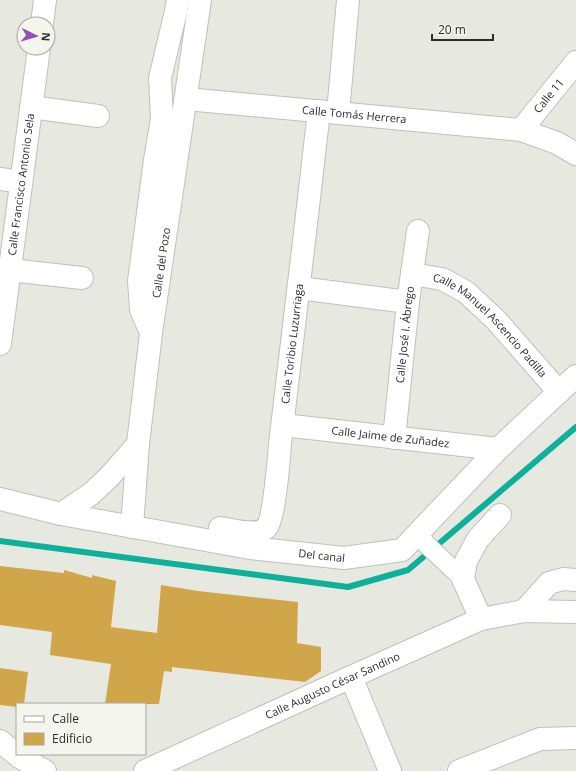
<svg xmlns="http://www.w3.org/2000/svg" width="576" height="771" font-family="'Open Sans',sans-serif">
	<rect width="100%" height="100%" fill="#e7e9e0"/>
	<g fill="none" stroke-linecap="round" stroke-linejoin="round">
		<polyline stroke="#0cb09b" stroke-width="6" points="0,541 348,587 408,570 576,427"/>
	</g>
	<g fill="#d1a549">
		<polygon points="0,566 64,573 64,570 92,578 92,575 116,581 111,627 157,633 161,585 198,591 298,602 297,643 321,647 321,671 305,682 172,667 172,672 164,671 159,704 105,704 111,664 50,655 52,632 0,625"/>
		<polygon points="0,668 28,672 24,704 17,704 17,707 0,705"/>
	</g>
	<g fill="none" stroke-linecap="round" stroke-linejoin="round">
		<g stroke="#bfc1b9" stroke-width="20">
			<polyline id="pedestrian" points="418,532 426,544 463,579"/>
		</g>
		<g stroke="#bfc1b9" stroke-width="24">
			<g id="minor">
				<polyline points="42,24 45,0"/>
				<path id="s1" d="M186 99 521 130 557 143 576 154"/>
				<polyline points="31,107 98,116"/>
				<polyline points="338,113 348,0"/>
				<path id="s2" d="M521 130 576 62"/>
				<polyline points="0,179 21,182"/>
				<polyline points="10,270 82,278"/>
				<path id="s3" d="M412 274 442 279 466 292 496 320 559 392"/>
				<polyline points="299,288 408,302"/>
				<polyline points="149,328 141,310 139,281 155,160 162,118 160,78 176,11 178,0"/>
				<path id="s4" d="M0 344 39 48"/>
				<path id="s5" d="M283 425 498 449"/>
				<path id="s6" d="M394 438 408 302 418 231"/>
				<path id="s7" d="M0 499 61 514 250 548 344 558 402 550 498 449 576 376"/>
				<polyline points="61,514 91,494 110,476 138,444"/>
				<path id="s8" d="M132 527 138 444 151 333 200 0"/>
				<path id="s9" d="M220 528C231 530 259 537 267 527 274 518 279 458 280 444 294 333 306 222 319 111"/>
				<polyline points="481,619 463,579 466,561 478,539 500,515"/>
				<polyline points="351,677 390,771"/>
				<polyline points="459,771 540,739 576,738"/>
			</g>
		</g>
		<g stroke="#bfc1b9" stroke-width="24">
			<g id="tertiary">
				<polyline points="524,611 549,583 563,579 576,580"/>
				<polyline points="0,741 21,758 45,771"/>
				<path id="s10" d="M145 771 351 677 481 619 524 611 576 612"/>
			</g>
		</g>
		<use href="#pedestrian" stroke="#fff" stroke-width="18"/>
		<use href="#minor" stroke="#fff" stroke-width="22"/>
		<use href="#tertiary" stroke="#fff" stroke-width="22"/>
	</g>
	<g text-anchor="middle" stroke-width="4" stroke-linejoin="round" paint-order="stroke">
		<g font-size="11" fill="#2d2e2b" stroke="#f4f6ee">
			<text dy="4" stroke="none"><textPath href="#s2" startOffset="44">Calle 11</textPath></text>
			<text dy="4" stroke="none"><textPath href="#s1" startOffset="169">Calle Tomás Herrera</textPath></text>
			<text dy="4" stroke="none"><textPath href="#s4" startOffset="161">Calle Francisco Antonio Sela</textPath></text>
			<text dy="4" stroke="none"><textPath href="#s8" startOffset="266">Calle del Pozo</textPath></text>
			<text dy="4" stroke="none"><textPath href="#s3" startOffset="97">Calle Manuel Ascencio Padilla</textPath></text>
			<text dy="4" stroke="none"><textPath href="#s6" startOffset="104">Calle José I. Ábrego</textPath></text>
			<text dy="4" stroke="none"><textPath href="#s9" startOffset="234">Calle Toribio Luzurriaga</textPath></text>
			<text dy="4" stroke="none"><textPath href="#s5" startOffset="108">Calle Jaime de Zuñadez</textPath></text>
			<text dy="4" stroke="none"><textPath href="#s7" startOffset="327">Del canal</textPath></text>
			<text dy="4" stroke="none"><textPath href="#s10" startOffset="206">Calle Augusto César Sandino</textPath></text>
		</g>
	</g>
	<rect x="16" y="703" width="130" height="52" fill="#f4f6ee" stroke="#a4a6a0"/>
	<rect x="24" y="716" width="20" height="6" fill="#ffffff" stroke="#a4a6a0"/>
	<text x="52" y="723" font-size="12" fill="#2d2e2b">Calle</text>
	<rect x="24" y="733" width="20" height="12" fill="#d1a549" stroke="#a4a6a0"/>
	<text x="52" y="743" font-size="12" fill="#2d2e2b">Edificio</text>
	<g transform="translate(36 36) rotate(95)"><circle r="19" fill="#f4f6ee" stroke="#a4a6a0"/>
	<path d="M0-3L7 15L0 10L-7 15Z" fill="#994cbd"/>
	<text y="-6" font-size="11" font-weight="bold" text-anchor="middle" fill="#2d2e2b">N</text>
	</g>
	<path d="M432 34v6h61v-6" fill="none" stroke="#2d2e2b" stroke-width="2"/>
	<text x="438" y="34" font-size="12" fill="#2d2e2b" stroke="#f4f6ee" stroke-width="3" paint-order="stroke">20 m</text>
</svg>
